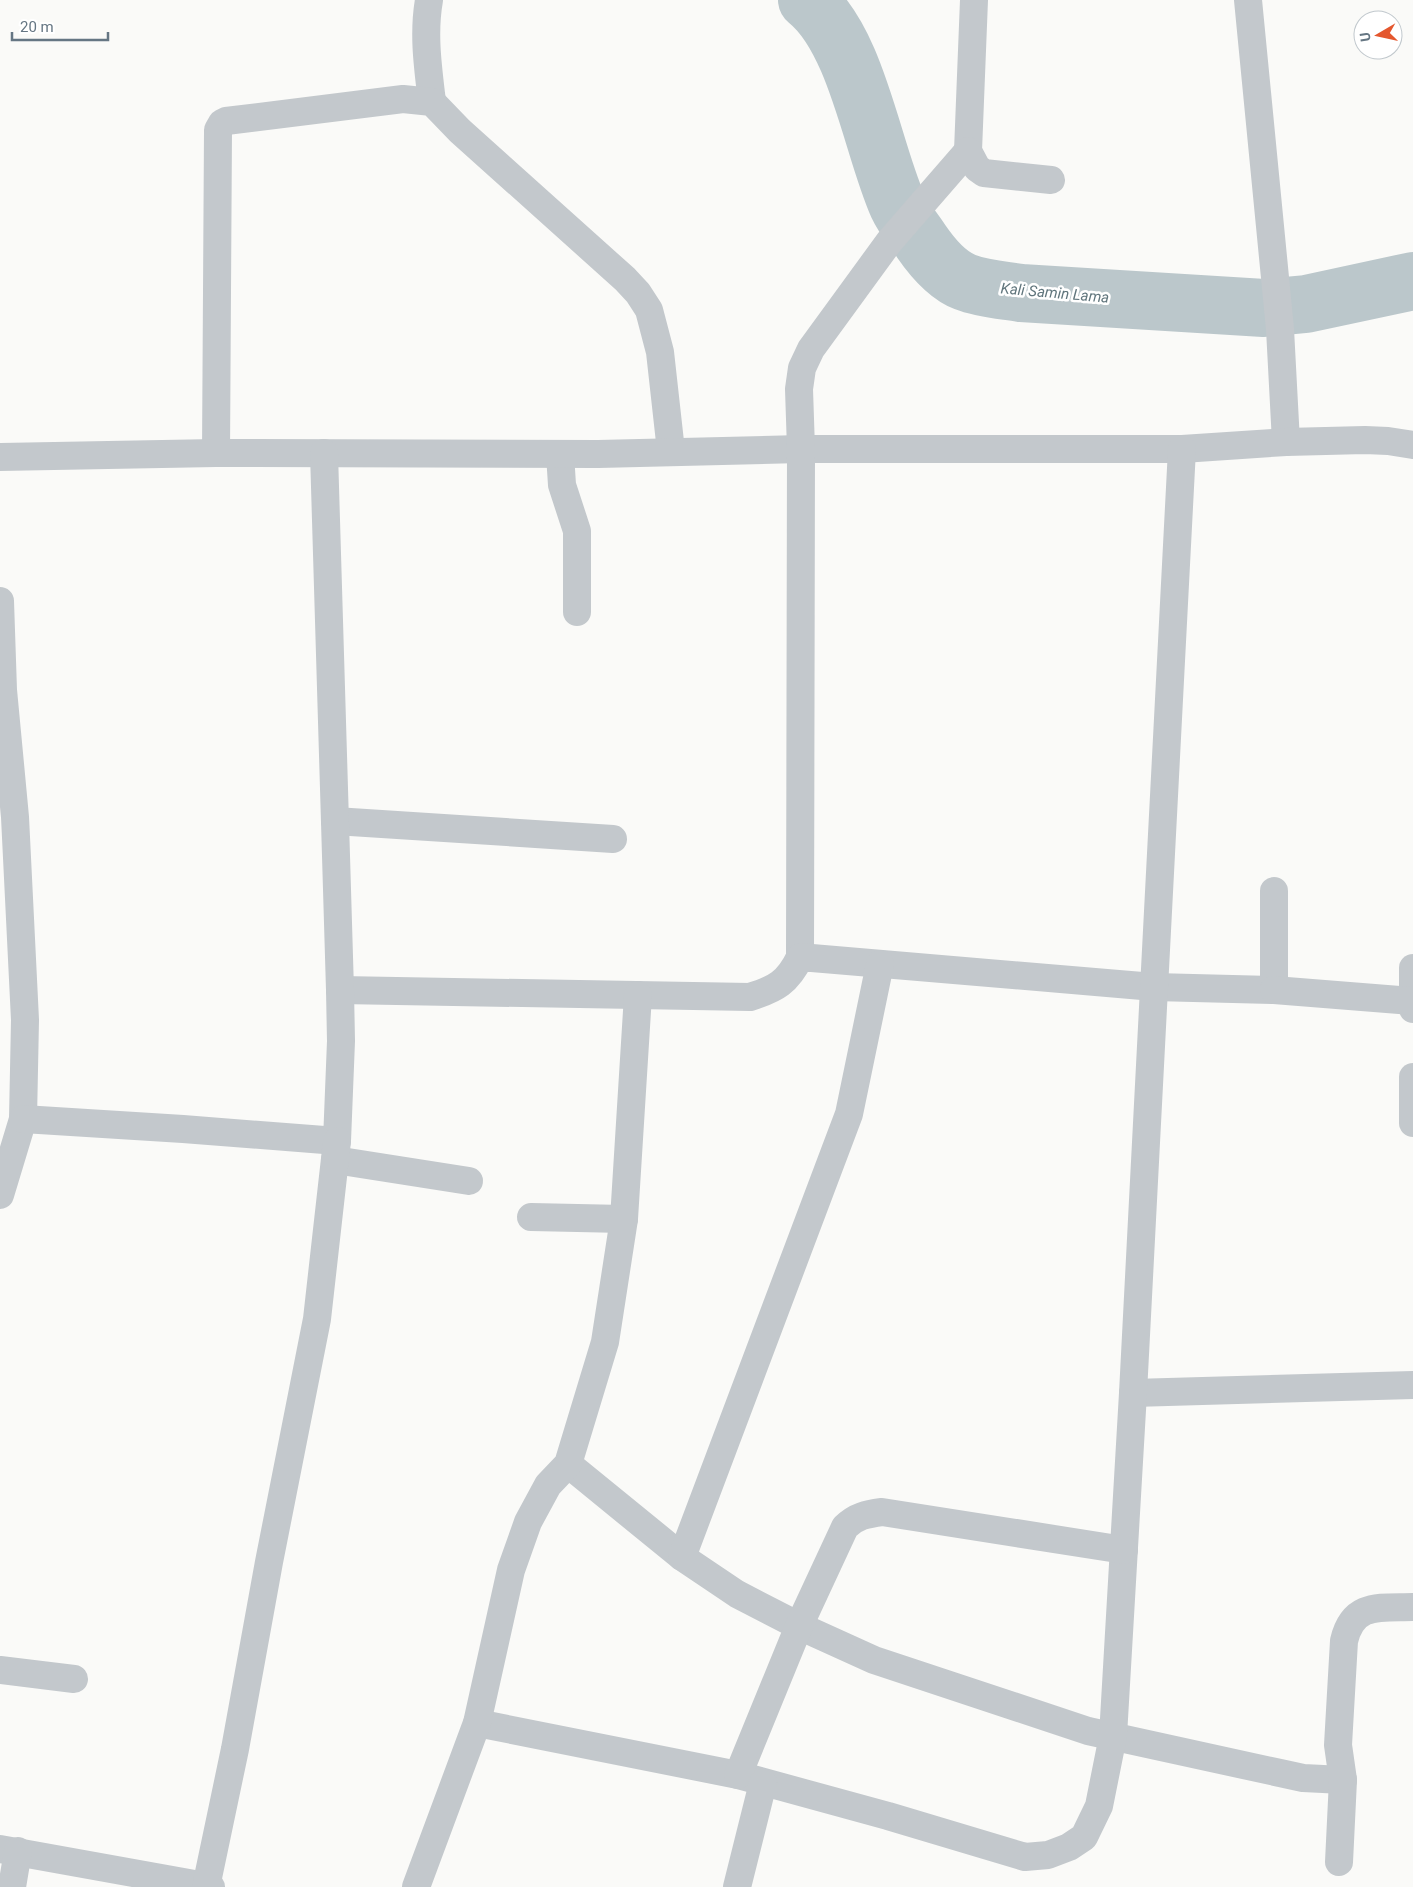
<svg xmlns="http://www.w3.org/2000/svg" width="1413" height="1887" font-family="Roboto,sans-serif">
	<rect width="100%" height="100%" fill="#fafaf8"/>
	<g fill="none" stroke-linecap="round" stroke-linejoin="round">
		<path stroke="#bbc7cb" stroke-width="58" d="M807 0C857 40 872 148 898 206 904 219 914 230 921 241 932 257 947 275 965 282 983 289 1002 290 1021 293L1264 308 1306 304 1413 281"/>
		<g stroke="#c3c8cc" stroke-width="28">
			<path d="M429 0C423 34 428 68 432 102"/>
			<polyline points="974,0 968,151 977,168 984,173 1051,180"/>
			<polyline points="1248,0 1280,329 1286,442"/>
			<polyline points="216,453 218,130 222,123 226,121 403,99 432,102 460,131 625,279 638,293 649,310 660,352 671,451"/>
			<polyline points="560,454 562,485 577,531 577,612"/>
			<polyline points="0,457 216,453 598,454 801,449 1182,449 1286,442 1365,440 1388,441 1413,445"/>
			<polyline points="0,601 3,690 15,817 25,1020 23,1119 0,1195"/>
			<polyline points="335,821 613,839"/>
			<polyline points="800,957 801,449 799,389 802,368 811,349 889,242 968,151"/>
			<polyline points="1413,968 1413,1009"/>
			<path d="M340 990 750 997C776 989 788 982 800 957L1154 987 1274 990V891"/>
			<polyline points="1274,990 1412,1001"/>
			<polyline points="1413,1077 1413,1123"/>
			<polyline points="23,1119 183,1129 337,1141 341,1041 340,990 324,453"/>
			<polyline points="335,1160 469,1181"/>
			<polyline points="531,1217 624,1219"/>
			<polyline points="1133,1393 1413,1385"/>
			<polyline points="568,1464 682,1557 737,1594 799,1626 874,1660 1088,1731 1280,1773 1303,1778 1343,1780"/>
			<polyline points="682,1557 849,1114 880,964"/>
			<polyline points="0,1670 74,1679"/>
			<polyline points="477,1723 738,1775 888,1816 1025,1857 1048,1855 1069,1847 1084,1837 1099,1806 1113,1736 1133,1393 1182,449"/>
			<path d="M738 1775 799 1626 845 1527C856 1516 867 1514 882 1512L1124 1550"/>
			<polyline points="0,1849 211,1887"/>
			<path d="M1339 1862 1343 1780 1338 1745 1344 1641C1353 1602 1380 1608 1413 1607"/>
			<polyline points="12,1887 18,1851"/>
			<polyline points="206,1887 235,1749 269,1562 317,1319 337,1141"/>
			<polyline points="416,1887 477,1723 511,1570 528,1522 548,1485 568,1464 605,1342 624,1219 638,995"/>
			<polyline points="737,1887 763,1783"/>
		</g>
	</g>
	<g text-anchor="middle" stroke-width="5" stroke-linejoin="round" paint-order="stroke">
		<g font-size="15" font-style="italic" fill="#60757c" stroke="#fff">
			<text transform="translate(1055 293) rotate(5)" y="5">Kali Samin Lama</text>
		</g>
	</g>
	<g transform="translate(1378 35) rotate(261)"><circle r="24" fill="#ffffff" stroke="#c1c8cd"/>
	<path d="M0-4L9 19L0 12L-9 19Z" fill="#e4572e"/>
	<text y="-8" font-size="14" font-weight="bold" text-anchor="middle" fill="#657683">U</text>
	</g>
	<path d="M12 32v8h96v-8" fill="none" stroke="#657683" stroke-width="2.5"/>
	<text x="20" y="32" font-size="15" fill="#657683" stroke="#ffffff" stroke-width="4" paint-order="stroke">20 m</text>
</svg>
